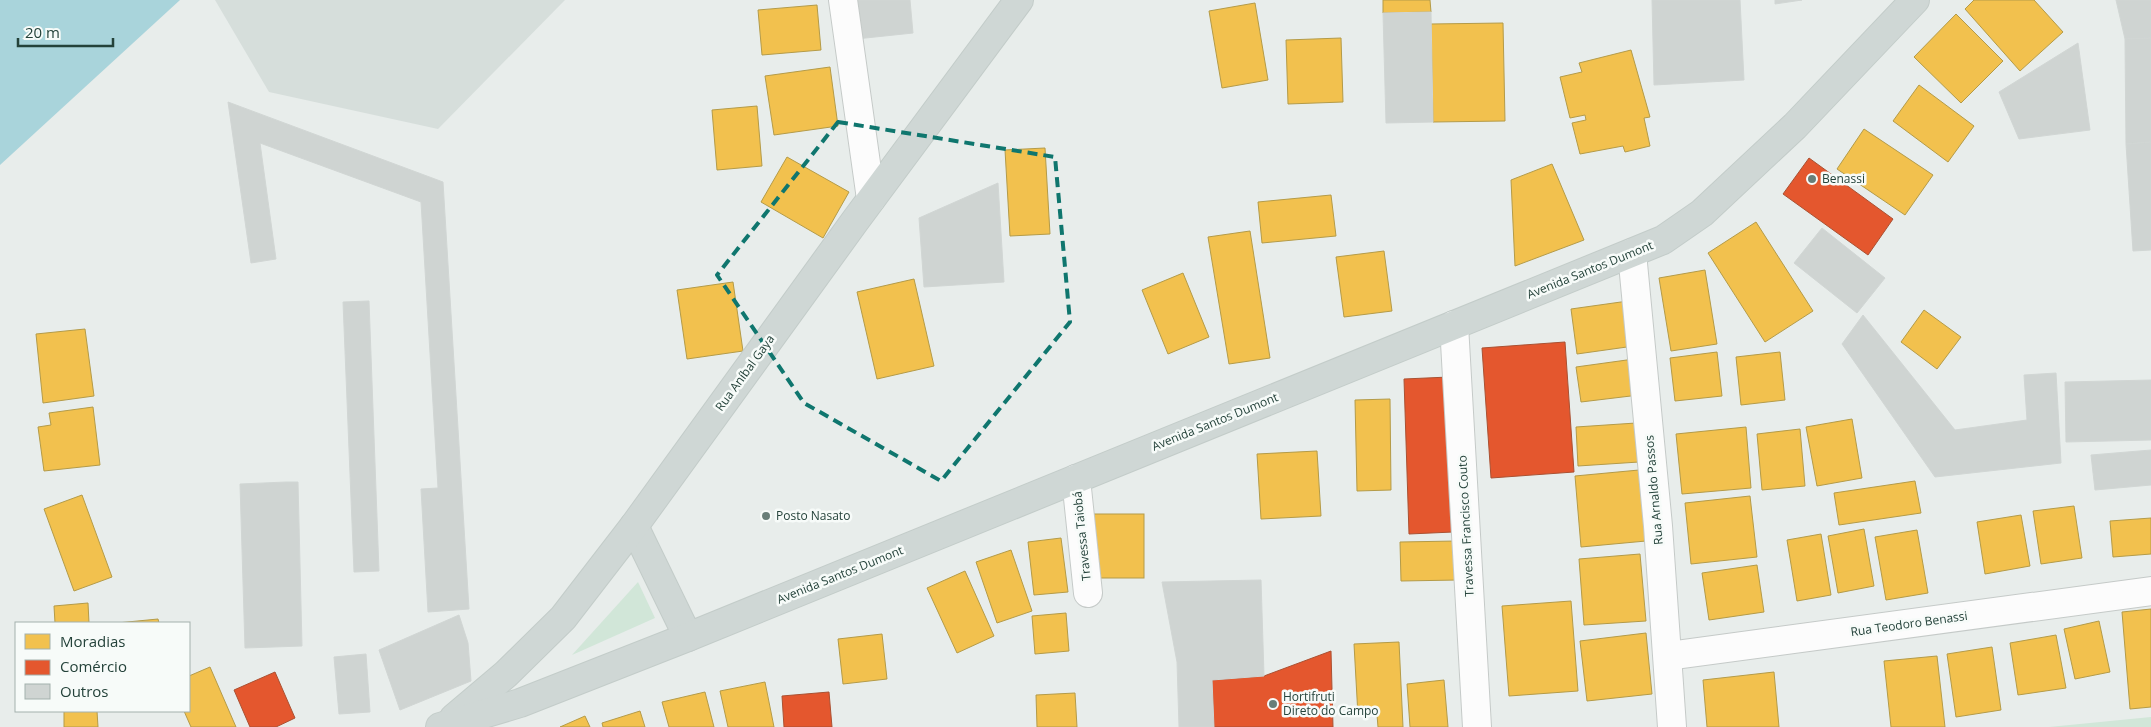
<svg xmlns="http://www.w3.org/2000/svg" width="2151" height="727" font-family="'Open Sans',sans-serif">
	<rect width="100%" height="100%" fill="#e8edeb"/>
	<polygon fill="#d6dedb" points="215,0 565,0 438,129 269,92"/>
	<g fill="#d1e6d8">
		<polygon points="638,582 655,618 572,655"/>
		<polygon points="2151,717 2151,727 2049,727"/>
	</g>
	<polygon fill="#a9d4db" points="0,0 180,0 0,165"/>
	<g fill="#f2c14e" stroke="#b49b48">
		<polygon points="1383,0 1430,0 1431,12 1383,13"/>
		<polygon points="1974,0 2034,0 2063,32 2020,71 1965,9"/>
		<polygon points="1255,3 1268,80 1222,88 1209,11"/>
		<polygon points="817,5 821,50 762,55 758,10"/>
		<polygon points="1956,14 2003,61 1961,103 1914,57"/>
		<polygon points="1503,23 1505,121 1433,122 1431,24"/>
		<polygon points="1341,38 1343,102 1288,104 1286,40"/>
		<polygon points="1631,50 1650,117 1644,118 1650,146 1625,152 1623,146 1580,154 1572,123 1586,120 1585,115 1570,118 1560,77 1582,72 1579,63"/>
		<polygon points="830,67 838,126 774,135 765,76"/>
		<polygon points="1919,85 1974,126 1948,162 1893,121"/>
		<polygon points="757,106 762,166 717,170 712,110"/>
		<polygon points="1864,129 1933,175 1905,215 1837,169"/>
		<polygon points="1045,148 1050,234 1010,236 1005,150"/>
		<polygon points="787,157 849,192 823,238 761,202"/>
		<polygon points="1552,164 1584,240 1515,266 1511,180"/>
		<polygon points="1331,195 1336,236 1262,243 1258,202"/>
		<polygon points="1756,222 1813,311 1765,342 1708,253"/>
		<polygon points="1250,231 1270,358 1229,364 1208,237"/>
		<polygon points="1384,251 1392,311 1344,317 1336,257"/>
		<polygon points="1705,270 1717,344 1671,351 1659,278"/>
		<polygon points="1183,273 1209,337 1168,354 1142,290"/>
		<polygon points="914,279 934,366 877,379 857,292"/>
		<polygon points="733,282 743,351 687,359 677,290"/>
		<polygon points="1628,301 1634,346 1577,354 1571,309"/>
		<polygon points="1924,310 1961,337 1937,369 1901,342"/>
		<polygon points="85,329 94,396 43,403 36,334"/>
		<polygon points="1717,352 1722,396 1675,401 1670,358"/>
		<polygon points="1780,352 1785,400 1741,405 1736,357"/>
		<polygon points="1634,359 1639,395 1581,402 1576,367"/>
		<polygon points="1390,399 1391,490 1357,491 1355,400"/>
		<polygon points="93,407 100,465 44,471 38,427 51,425 49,413"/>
		<polygon points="1852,419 1862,478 1817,486 1806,427"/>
		<polygon points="1636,423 1639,462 1578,466 1576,427"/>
		<polygon points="1746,427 1751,488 1682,494 1676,434"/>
		<polygon points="1800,429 1805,486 1762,490 1757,434"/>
		<polygon points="1317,451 1321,516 1261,519 1257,454"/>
		<polygon points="1639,470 1646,541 1581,547 1575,476"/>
		<polygon points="1915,481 1921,513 1839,525 1834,493"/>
		<polygon points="82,495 112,577 74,591 44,509"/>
		<polygon points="1750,496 1757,557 1691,564 1685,503"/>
		<polygon points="2074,506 2082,558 2041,564 2033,511"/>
		<rect x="1093" y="514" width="51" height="64"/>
		<polygon points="2021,515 2030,566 1985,574 1977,522"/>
		<polygon points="2151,518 2151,554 2113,557 2110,521"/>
		<polygon points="1864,529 1874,586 1838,593 1828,536"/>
		<polygon points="1917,530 1928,593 1886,600 1875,537"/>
		<polygon points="1821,534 1831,595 1797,601 1787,540"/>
		<polygon points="1061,538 1068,592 1034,595 1028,542"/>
		<polygon points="1456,541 1458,580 1401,581 1400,542"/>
		<polygon points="1011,550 1032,611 997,623 976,562"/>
		<polygon points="1640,554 1646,621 1584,625 1579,559"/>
		<polygon points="1757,565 1764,612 1709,620 1702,573"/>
		<polygon points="965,571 994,636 957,653 927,588"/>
		<polygon points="1571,601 1578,691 1509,696 1502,606"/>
		<polygon points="88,603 89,623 55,623 54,606"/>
		<polygon points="2151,609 2151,707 2130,709 2122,612"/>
		<polygon points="1066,613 1069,651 1035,654 1032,616"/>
		<polygon points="158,619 159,623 117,623"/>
		<polygon points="2099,621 2110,672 2075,679 2064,629"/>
		<polygon points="1646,633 1652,694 1587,701 1580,641"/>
		<polygon points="882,634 887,679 843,684 838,639"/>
		<polygon points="2056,635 2066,688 2018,695 2010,643"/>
		<polygon points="1399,642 1403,727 1378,727 1377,715 1358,716 1354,644"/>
		<polygon points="1992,647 2001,710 1956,717 1947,654"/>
		<polygon points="1937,656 1945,727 1891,727 1884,661"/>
		<polygon points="210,667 236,727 191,727 184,711 189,711 189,676"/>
		<polygon points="1774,672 1779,727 1707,727 1703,680"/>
		<polygon points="1444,680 1448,727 1410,727 1407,684"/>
		<polygon points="765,682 774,727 728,727 720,691"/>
		<polygon points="705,692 714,727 669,727 662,702"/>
		<polygon points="1075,693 1077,727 1037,727 1036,695"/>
		<polygon points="64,711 97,711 98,727 64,727"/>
		<polygon points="640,711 645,727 603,727 602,723"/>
		<polygon points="585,716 590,727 560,727"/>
	</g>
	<g fill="#e4572e" stroke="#aa5132">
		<polygon points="1809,158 1893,219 1868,255 1783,194"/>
		<polygon points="1565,342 1574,472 1491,478 1482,348"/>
		<polygon points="1449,377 1453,532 1409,534 1404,379"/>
		<polygon points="1331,651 1333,727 1214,727 1212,680 1264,676"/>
		<polygon points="275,672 295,718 276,727 250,727 234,690"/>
		<polygon points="829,692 832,727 784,727 782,696"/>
	</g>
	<g fill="#cfd4d2" stroke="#d1d6d4">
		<polygon points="851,0 910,0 913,33 856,39"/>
		<polygon points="1652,0 1740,0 1744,80 1654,85"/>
		<polygon points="1775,0 1802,0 1775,4"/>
		<polygon points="2116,0 2151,0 2151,38 2125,39"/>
		<polygon points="1431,12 1433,122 1386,123 1383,13"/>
		<polygon points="2151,38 2151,142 2126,144 2125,39"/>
		<polygon points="2078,43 2090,130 2019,139 1999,92"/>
		<polygon points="228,102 443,182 469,609 428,612 421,489 438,488 421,202 260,143 276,259 251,263"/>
		<polygon points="2151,142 2151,250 2133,251 2126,144"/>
		<polygon points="998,183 1004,282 924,287 919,218"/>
		<polygon points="1822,228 1885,278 1857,313 1794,263"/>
		<polygon points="369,301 379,571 354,572 343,302"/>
		<polygon points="1863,315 1955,430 2027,420 2024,375 2056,373 2061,463 1935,477 1842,344"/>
		<polygon points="2151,380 2151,440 2066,442 2065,382"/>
		<polygon points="2151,450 2151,485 2095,490 2091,455"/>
		<polygon points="286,482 298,482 302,646 245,648 240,484"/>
		<polygon points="1261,580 1264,676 1212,680 1214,727 1179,727 1177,662 1162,582"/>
		<polygon points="459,615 468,643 471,681 400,710 379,650"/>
		<polygon points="366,654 370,712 339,714 334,657"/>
	</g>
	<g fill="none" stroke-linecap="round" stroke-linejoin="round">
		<g stroke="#c5cac8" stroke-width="30">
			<g id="minor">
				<polyline points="843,0 871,199"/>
				<polyline points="1632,253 1658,526 1672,727"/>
				<polyline points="1454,325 1477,727"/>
				<polyline points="1076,479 1088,593"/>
				<polyline points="1668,656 2151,591"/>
			</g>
		</g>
		<g stroke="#c3ccc9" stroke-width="30">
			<g id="major">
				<polyline points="634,526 688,637"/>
				<polyline points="454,718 506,674 563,618 634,526 855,221 1019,0"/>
				<polyline points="440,727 520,703 688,637 1663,240 1702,213 1795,126 1915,0"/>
			</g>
		</g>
		<use href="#minor" stroke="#fcfcfc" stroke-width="28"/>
		<use href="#major" stroke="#cfd7d5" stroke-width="28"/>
	</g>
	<path fill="none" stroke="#0f766e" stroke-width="4" stroke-dasharray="10 6" stroke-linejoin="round" d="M838 122 1055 157 1070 322 941 481 804 403 717 275Z"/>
	<g fill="#697e78" stroke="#f7fbf9" stroke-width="2">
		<circle cx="1812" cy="179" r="5"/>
		<circle cx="766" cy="516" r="5"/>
		<circle cx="1273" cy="704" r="5"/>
	</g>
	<g text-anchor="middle" stroke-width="5" stroke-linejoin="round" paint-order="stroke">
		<g font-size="12" fill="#24423a" stroke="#f7fbf9" text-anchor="start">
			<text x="1822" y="183">Benassi</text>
			<text x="776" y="520">Posto Nasato</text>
			<text x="1283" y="701">Hortifruti<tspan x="1283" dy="14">Direto do Campo</tspan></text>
		</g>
		<g font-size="12" fill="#24423a" stroke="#f7fbf9">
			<text transform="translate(1590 270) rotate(-22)" y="4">Avenida Santos Dumont</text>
			<text transform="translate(745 373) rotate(-54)" y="4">Rua Aníbal Gaya</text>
			<text transform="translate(1215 422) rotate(-22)" y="4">Avenida Santos Dumont</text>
			<text transform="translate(1654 490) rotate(-95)" y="4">Rua Arnaldo Passos</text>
			<text transform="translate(1466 526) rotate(-93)" y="4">Travessa Francisco Couto</text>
			<text transform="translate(1082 536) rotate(-96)" y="4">Travessa Taiobá</text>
			<text transform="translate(840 575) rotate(-22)" y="4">Avenida Santos Dumont</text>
			<text transform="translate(1909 624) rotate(-8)" y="4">Rua Teodoro Benassi</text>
		</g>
	</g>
	<rect x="15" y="622" width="175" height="90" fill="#f7fbf9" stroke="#a3b1ad"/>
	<rect x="25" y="634" width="25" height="15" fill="#f2c14e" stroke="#a3b1ad"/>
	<text x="60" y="647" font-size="15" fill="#24423a">Moradias</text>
	<rect x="25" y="660" width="25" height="15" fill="#e4572e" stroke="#a3b1ad"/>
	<text x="60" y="672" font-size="15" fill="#24423a">Comércio</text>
	<rect x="25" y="684" width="25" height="15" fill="#cfd4d2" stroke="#a3b1ad"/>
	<text x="60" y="697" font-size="15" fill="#24423a">Outros</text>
	<path d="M18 38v8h95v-8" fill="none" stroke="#24423a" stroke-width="2.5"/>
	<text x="25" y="38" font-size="15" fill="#24423a" stroke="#f7fbf9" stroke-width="4" paint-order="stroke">20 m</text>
</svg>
